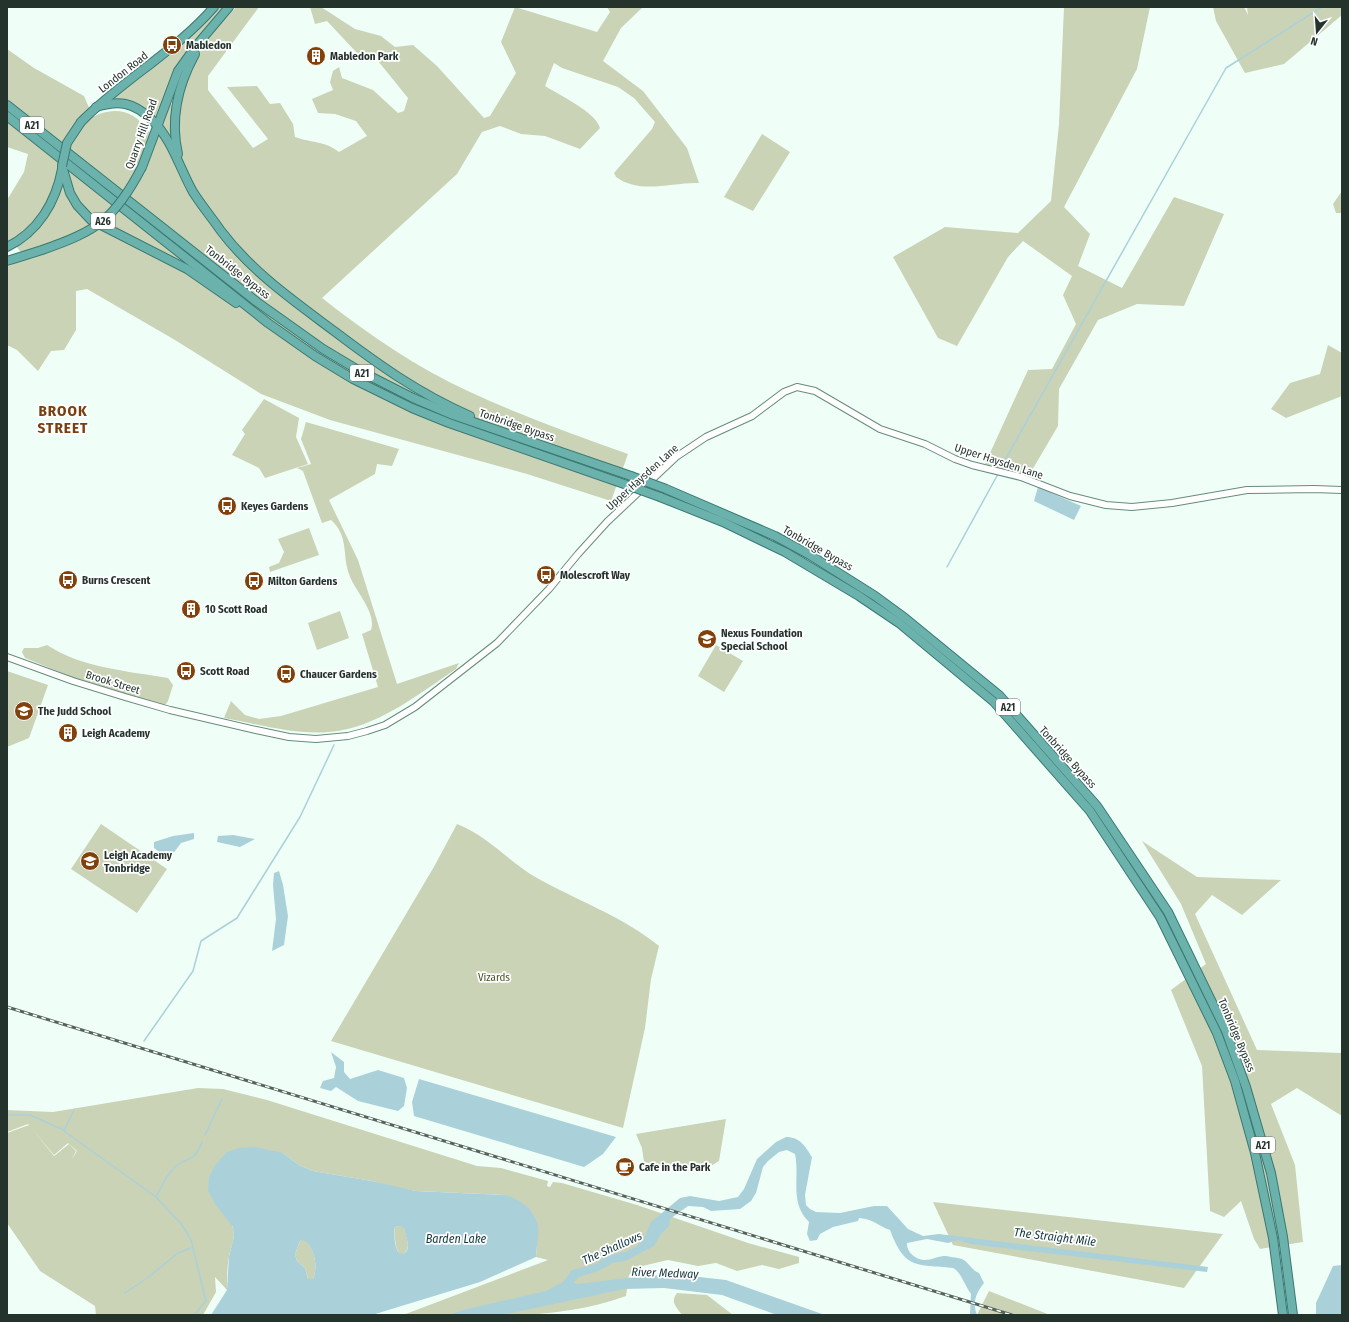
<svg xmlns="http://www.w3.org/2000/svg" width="1349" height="1322" font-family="'Fira Sans Condensed',sans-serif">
	<rect width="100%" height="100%" fill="#effff7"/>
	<g fill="#cad3b6">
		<path d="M219 7H226L187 54 155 122C139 107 134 99 110 100L172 54Z"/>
		<path d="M236 7H259L208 76V90L253 148 268 139 227 87 257 86 270 104 280 103 293 124 295 137C312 143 325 141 339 152L367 136 356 121 335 114 318 113 312 99 333 90 330 82 333 71 339 67 342 78 373 90 398 113 404 111 408 98 374 56 357 53 327 21 315 24 310 7H321L355 29 381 36 395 47 413 45 437 66 484 118 490 116 516 73 501 42 515 7 597 32 610 12 607 7H643L621 28 603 61 643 91 687 148 699 183C671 182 641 195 616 177L614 173 652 129 655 122 634 98 618 87 562 68 554 63 545 86C559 95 596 112 600 128L580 149 545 136 521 134 500 126 482 132 457 174 322 298C368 334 417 368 470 392 522 416 575 435 628 454L611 501 527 474 330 420 261 394 175 340 87 289 76 291V330L64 350 51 351 38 371 17 350 7 345V267L26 259 16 246H7V200L24 172 28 154 7 147V49L34 68 84 96 93 117C113 106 136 110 147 131L159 134 169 151 190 65 202 45Z"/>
		<polygon points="1064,7 1150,7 1137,69 1064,207 1090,234 1078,266 1122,288 1174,197 1224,214 1184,306 1137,304 1098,320 1059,389 1058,426 1028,477 985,464 1028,370 1052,369 1076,324 1063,295 1072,276 1023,241 1008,257 957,346 938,338 893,257 945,227 1018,233 1051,201 1059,124"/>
		<polygon points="1213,7 1244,7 1248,15 1247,7 1342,7 1342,15 1284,64 1245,73 1216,21"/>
		<polygon points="169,104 172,105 172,140 170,140 160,126"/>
		<polygon points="762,134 790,152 753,211 724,197"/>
		<polygon points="1342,191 1342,213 1336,213 1333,204"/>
		<polygon points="1328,345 1342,353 1342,396 1286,418 1271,409 1290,383 1320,374"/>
		<polygon points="264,399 299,418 296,437 308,464 265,478 259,468 232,455 245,434 242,430"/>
		<path d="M306 422 399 449 392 466 377 464 375 474 329 500 358 560 397 684 459 663 456 669C417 695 377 728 329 732 295 735 258 724 224 718L231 701 245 715 259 719 281 716 378 687 362 634 371 630C377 612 354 590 349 574 342 554 349 536 331 520L322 523 303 471 297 468 311 464 301 439Z"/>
		<polygon points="309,528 319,555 270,572 269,567 279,563 284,552 278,539"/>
		<polygon points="340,611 349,638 317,650 308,623"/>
		<path d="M47 645C82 668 128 671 168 678L173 685 168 701 165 705 160 704 72 677 25 658 22 652 24 648H38Z"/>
		<polygon points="716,645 743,661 724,692 698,676"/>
		<polygon points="7,671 48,685 29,738 7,747"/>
		<polygon points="101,824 167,869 137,913 71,869"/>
		<path d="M457 824C488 836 509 862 537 878 578 901 622 916 659 946L651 979 645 1028 623 1128 331 1041 435 865Z"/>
		<polygon points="1142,841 1197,877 1281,880 1242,915 1212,895 1195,914 1257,1050 1342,1053 1342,1116 1297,1088 1271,1104 1295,1165 1303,1242 1260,1249 1254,1239 1241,1201 1224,1217 1210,1211 1202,1066 1171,990 1206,964 1181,904"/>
		<path d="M198 1088 223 1089 267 1100 477 1166 501 1168 548 1181 547 1186 550 1187 553 1182 562 1183 637 1205 748 1243 799 1257V1263L779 1269 762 1265 737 1271 716 1263 698 1266 668 1260 638 1267 629 1275 626 1296C555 1322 477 1315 403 1315L548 1260 536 1257 538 1225 505 1195 416 1191 394 1187 372 1181 313 1171 299 1165 283 1153 209 1177C208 1210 228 1207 233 1228 236 1238 231 1246 229 1256 227 1267 227 1279 227 1290L215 1277 216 1292 203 1315H96L95 1306 40 1271 7 1223V1133L29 1125 54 1156 69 1144 76 1151 72 1159 77 1151 68 1143 54 1155 28 1124 7 1132V1110L53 1112Z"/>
		<polygon points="726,1119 719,1161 706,1169 691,1172 644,1162 642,1148 636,1134"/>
		<polygon points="933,1202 1223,1234 1184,1288 953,1245"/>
		<path d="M399 1226 404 1227C405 1237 413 1247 403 1254H399C396 1248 393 1233 395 1227Z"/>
		<path d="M304 1239C315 1248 318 1267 313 1279H308L305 1268 297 1261 295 1254 300 1241Z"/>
		<polygon points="989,1291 1050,1315 977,1315"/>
		<path d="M677 1293 707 1295 733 1315H682C676 1306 670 1302 677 1293Z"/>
	</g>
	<g fill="#aad1d9" fill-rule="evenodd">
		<polygon points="1038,487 1081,506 1074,520 1034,501"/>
		<polygon points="194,833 194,839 181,843 169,859 154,848 154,842 173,836"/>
		<polygon points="233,835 255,839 240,847 217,842 218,836"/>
		<polygon points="279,871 283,885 288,916 284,945 272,951 276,919 273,885 274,873"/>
		<polygon points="331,1052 344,1062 344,1072 350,1079 378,1070 404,1078 407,1088 404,1106 398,1111 358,1101 336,1087 331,1091 320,1088 323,1081 334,1078 336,1067"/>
		<polygon points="419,1079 616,1137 603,1154 584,1167 414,1116 412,1102"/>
		<path d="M786 1137C800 1137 805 1146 812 1157L805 1195 806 1205 810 1209 816 1212 840 1213 874 1206H887L908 1229 923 1236 939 1234 1208 1267 1207 1272 970 1244 958 1240 948 1243 927 1239 907 1243C906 1252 916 1260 925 1260 932 1260 938 1256 944 1256 948 1256 957 1258 962 1259 969 1262 971 1270 979 1273L984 1283C976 1293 972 1303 977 1315H970L971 1294C965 1286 961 1272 953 1268 916 1264 905 1270 890 1230 878 1226 874 1219 859 1218L858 1221 833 1227 820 1234 817 1240 810 1241 807 1234 809 1222C789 1203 800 1177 795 1154L787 1150 779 1152 768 1161 763 1167 756 1193 751 1201 740 1209 711 1211 703 1207 688 1206 670 1219 669 1226 661 1234 654 1246 625 1261 613 1263 598 1271 579 1277 573 1283 578 1284 627 1278 673 1274 726 1280 825 1315H777L722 1295 664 1288 624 1289 502 1315H448L463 1310 546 1291 563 1282 572 1270 596 1264 609 1255 625 1252 637 1246 643 1240 651 1222 680 1198 690 1196 719 1201 738 1197 744 1189 757 1159 776 1142Z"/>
		<path d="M255 1147 283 1153 299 1165 313 1171 372 1181 416 1191 505 1195C520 1199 533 1208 538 1225 540 1234 536 1247 536 1257L480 1282 372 1315H211L227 1290 229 1256 234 1237 233 1227 215 1204 208 1191 209 1177 215 1165 227 1152 239 1148ZM399 1226 404 1228C405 1237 413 1248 403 1254L399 1253C395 1248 393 1233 395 1227ZM304 1240C315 1248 318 1267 313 1279H308L305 1268 297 1261 295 1254 300 1241Z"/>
		<polygon points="1342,1265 1342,1315 1316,1315 1316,1303 1333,1266"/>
	</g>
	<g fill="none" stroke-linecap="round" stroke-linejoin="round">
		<g stroke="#aad1d9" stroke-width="1.5">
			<polyline points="1000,469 1226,68 1322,7"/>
			<polyline points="947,567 998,474"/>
			<polyline points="144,1041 193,971 201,941 237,918 300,817 334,745"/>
			<polyline points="74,1110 64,1131 156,1197 182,1225 191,1240 206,1301 194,1315"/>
			<polyline points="7,1115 30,1115 64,1130"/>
			<polyline points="205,1135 222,1099"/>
			<path d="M156 1197C161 1188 165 1178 172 1170 183 1156 193 1166 202 1142"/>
			<polyline points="125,1293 150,1276 178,1253 191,1248"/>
		</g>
		<g stroke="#668c7b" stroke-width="8">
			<polyline id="tertiary" points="7,657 73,681 125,697 170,710 256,730 289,737 316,739 348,736 367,731 385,725 415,707 497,643 549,589 578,554 607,522 676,457 706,437 752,416 784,392 797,387 815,391 880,429 925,444 955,459 972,465 1021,477 1070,496 1106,505 1132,507 1172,503 1247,490 1314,489 1342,490"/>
		</g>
		<g stroke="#3a7972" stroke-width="10">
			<g id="trunk">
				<polyline points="7,105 257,302 323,349 358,370 413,398 453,415 631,476"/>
				<path d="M96 107C119 100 133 102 151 119 172 139 179 167 193 192 202 206 212 218 221 231 252 272 294 301 334 331 379 365 418 393 470 416"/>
				<polyline points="7,116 268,323 315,356 353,379 412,408 449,423 627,485"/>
				<path d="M81 122C122 80 175 52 214 7"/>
				<path d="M178 154C170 119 178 85 195 54"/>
				<polyline points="62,166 70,193 77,205 91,220 187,269 236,303"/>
				<polyline points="142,167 178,71 196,46 229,7"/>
				<path d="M7 247C38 232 56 202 62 169"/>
				<polyline points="7,261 42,250"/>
				<polyline points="666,489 775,536 810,555 875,596 905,618 999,695 1097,806 1168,912 1226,1031 1246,1087 1271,1173 1283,1237 1293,1315"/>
				<polyline points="660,497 723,522 785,552 859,596 899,623 994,702 1090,811 1160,917 1217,1033 1235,1081 1255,1153 1273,1238 1283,1315"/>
			</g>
		</g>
		<use href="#tertiary" stroke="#fff" stroke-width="6"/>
		<use href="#trunk" stroke="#6bb2ac" stroke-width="8"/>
		<g stroke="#54645c" stroke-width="3">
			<polyline id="rail" points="7,1007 1012,1315"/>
		</g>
		<use href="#rail" stroke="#fff" stroke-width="1.5" stroke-dasharray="4.5" stroke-linecap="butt"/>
		<g stroke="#3a7972" stroke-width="10" stroke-linecap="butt">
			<g id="trunk-bridge">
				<polyline points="62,166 67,143 81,122"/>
				<path d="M42 250C97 231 115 219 142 167"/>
				<polyline points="631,476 666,489"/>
				<polyline points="627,485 660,497"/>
			</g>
		</g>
		<use href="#trunk-bridge" stroke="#6bb2ac" stroke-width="8"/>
	</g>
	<defs>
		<g id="bus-disc" transform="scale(1)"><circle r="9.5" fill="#82410b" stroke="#fff"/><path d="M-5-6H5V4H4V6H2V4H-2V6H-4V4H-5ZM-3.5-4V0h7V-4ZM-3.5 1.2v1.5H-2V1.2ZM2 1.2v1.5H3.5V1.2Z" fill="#fff"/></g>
		<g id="building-disc" transform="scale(1)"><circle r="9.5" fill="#82410b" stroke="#fff"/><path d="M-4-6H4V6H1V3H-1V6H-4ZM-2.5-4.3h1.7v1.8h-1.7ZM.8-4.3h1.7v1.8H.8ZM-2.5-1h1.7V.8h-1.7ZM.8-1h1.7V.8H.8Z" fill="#fff"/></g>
		<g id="school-disc" transform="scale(1)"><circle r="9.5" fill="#82410b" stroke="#fff"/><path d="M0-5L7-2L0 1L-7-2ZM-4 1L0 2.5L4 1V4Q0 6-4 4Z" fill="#fff"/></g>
		<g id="cafe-disc" transform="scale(1)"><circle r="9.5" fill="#82410b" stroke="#fff"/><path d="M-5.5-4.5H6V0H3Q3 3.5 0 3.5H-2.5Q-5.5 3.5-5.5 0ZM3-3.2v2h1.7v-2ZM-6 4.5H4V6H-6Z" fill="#fff"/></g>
	</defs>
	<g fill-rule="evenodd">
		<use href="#bus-disc" x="172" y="45"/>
		<use href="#building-disc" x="316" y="56"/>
		<use href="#bus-disc" x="227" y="506"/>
		<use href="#bus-disc" x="546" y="575"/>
		<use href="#bus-disc" x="68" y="580"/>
		<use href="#bus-disc" x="254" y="581"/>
		<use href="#building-disc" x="191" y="609"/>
		<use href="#school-disc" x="707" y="639"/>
		<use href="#bus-disc" x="186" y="671"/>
		<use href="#bus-disc" x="286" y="674"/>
		<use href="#school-disc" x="24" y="711"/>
		<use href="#building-disc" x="68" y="733"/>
		<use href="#school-disc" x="90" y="861"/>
		<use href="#cafe-disc" x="625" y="1167"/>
	</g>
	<g text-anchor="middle" stroke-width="3.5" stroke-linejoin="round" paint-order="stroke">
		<g fill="#fff" stroke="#66716c" stroke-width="1">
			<rect x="20" y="117" width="24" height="16" rx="3"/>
			<rect x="91" y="213" width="24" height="16" rx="3"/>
			<rect x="350" y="365" width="24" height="16" rx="3"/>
			<rect x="996" y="699" width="24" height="16" rx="3"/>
			<rect x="1251" y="1137" width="24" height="16" rx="3"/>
		</g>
		<g font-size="10" font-weight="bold" fill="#24342d">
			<text x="32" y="129">A21</text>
			<text x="103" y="225">A26</text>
			<text x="362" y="377">A21</text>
			<text x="1008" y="711">A21</text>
			<text x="1263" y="1149">A21</text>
		</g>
		<g font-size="11" font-weight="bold" fill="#24342d" stroke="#fff" text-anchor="start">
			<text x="186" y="49">Mabledon</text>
			<text x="330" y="60">Mabledon Park</text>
			<text x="241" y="510">Keyes Gardens</text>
			<text x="560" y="579">Molescroft Way</text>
			<text x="82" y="584">Burns Crescent</text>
			<text x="268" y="585">Milton Gardens</text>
			<text x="205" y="613">10 Scott Road</text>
			<text x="721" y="637">Nexus Foundation<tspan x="721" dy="13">Special School</tspan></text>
			<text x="200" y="675">Scott Road</text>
			<text x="300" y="678">Chaucer Gardens</text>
			<text x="38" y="715">The Judd School</text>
			<text x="82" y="737">Leigh Academy</text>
			<text x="104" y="859">Leigh Academy<tspan x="104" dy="13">Tonbridge</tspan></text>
			<text x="639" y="1171">Cafe in the Park</text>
		</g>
		<g font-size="11" fill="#24342d" stroke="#fff">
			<text transform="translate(123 72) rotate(-38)" y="4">London Road</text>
			<text transform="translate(141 134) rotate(-70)" y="4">Quarry Hill Road</text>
			<text transform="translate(238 272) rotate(38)" y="4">Tonbridge Bypass</text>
			<text transform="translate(517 425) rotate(19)" y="4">Tonbridge Bypass</text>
			<text transform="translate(999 461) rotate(18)" y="4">Upper Haysden Lane</text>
			<text transform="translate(642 477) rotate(-42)" y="4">Upper Haysden Lane</text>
			<text transform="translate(818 548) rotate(30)" y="4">Tonbridge Bypass</text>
			<text transform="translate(113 682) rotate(17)" y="4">Brook Street</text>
			<text transform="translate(1068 757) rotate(48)" y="4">Tonbridge Bypass</text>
			<text transform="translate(1237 1035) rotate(67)" y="4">Tonbridge Bypass</text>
		</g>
		<g font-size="11" fill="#4a5525" stroke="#fff">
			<text x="494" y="981">Vizards</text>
		</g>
		<g font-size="12" font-style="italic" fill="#13383f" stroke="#fff">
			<text transform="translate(1055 1237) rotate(7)" y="4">The Straight Mile</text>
			<text x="456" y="1243">Barden Lake</text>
			<text transform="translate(612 1248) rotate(-24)" y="4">The Shallows</text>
			<text transform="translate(665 1273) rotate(2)" y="4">River Medway</text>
		</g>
		<g font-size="15" font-weight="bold" letter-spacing="1" fill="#7b4011" stroke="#fff">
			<text x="63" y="416">BROOK<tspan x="63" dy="17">STREET</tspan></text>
		</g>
	</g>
	<rect width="1349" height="1322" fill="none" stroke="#24342d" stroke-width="16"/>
	<g transform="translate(1317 32) rotate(197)" stroke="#ffffff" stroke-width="3" paint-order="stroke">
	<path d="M0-3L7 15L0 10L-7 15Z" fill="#24342d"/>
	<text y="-6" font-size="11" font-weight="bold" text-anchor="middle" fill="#24342d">N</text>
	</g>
</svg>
